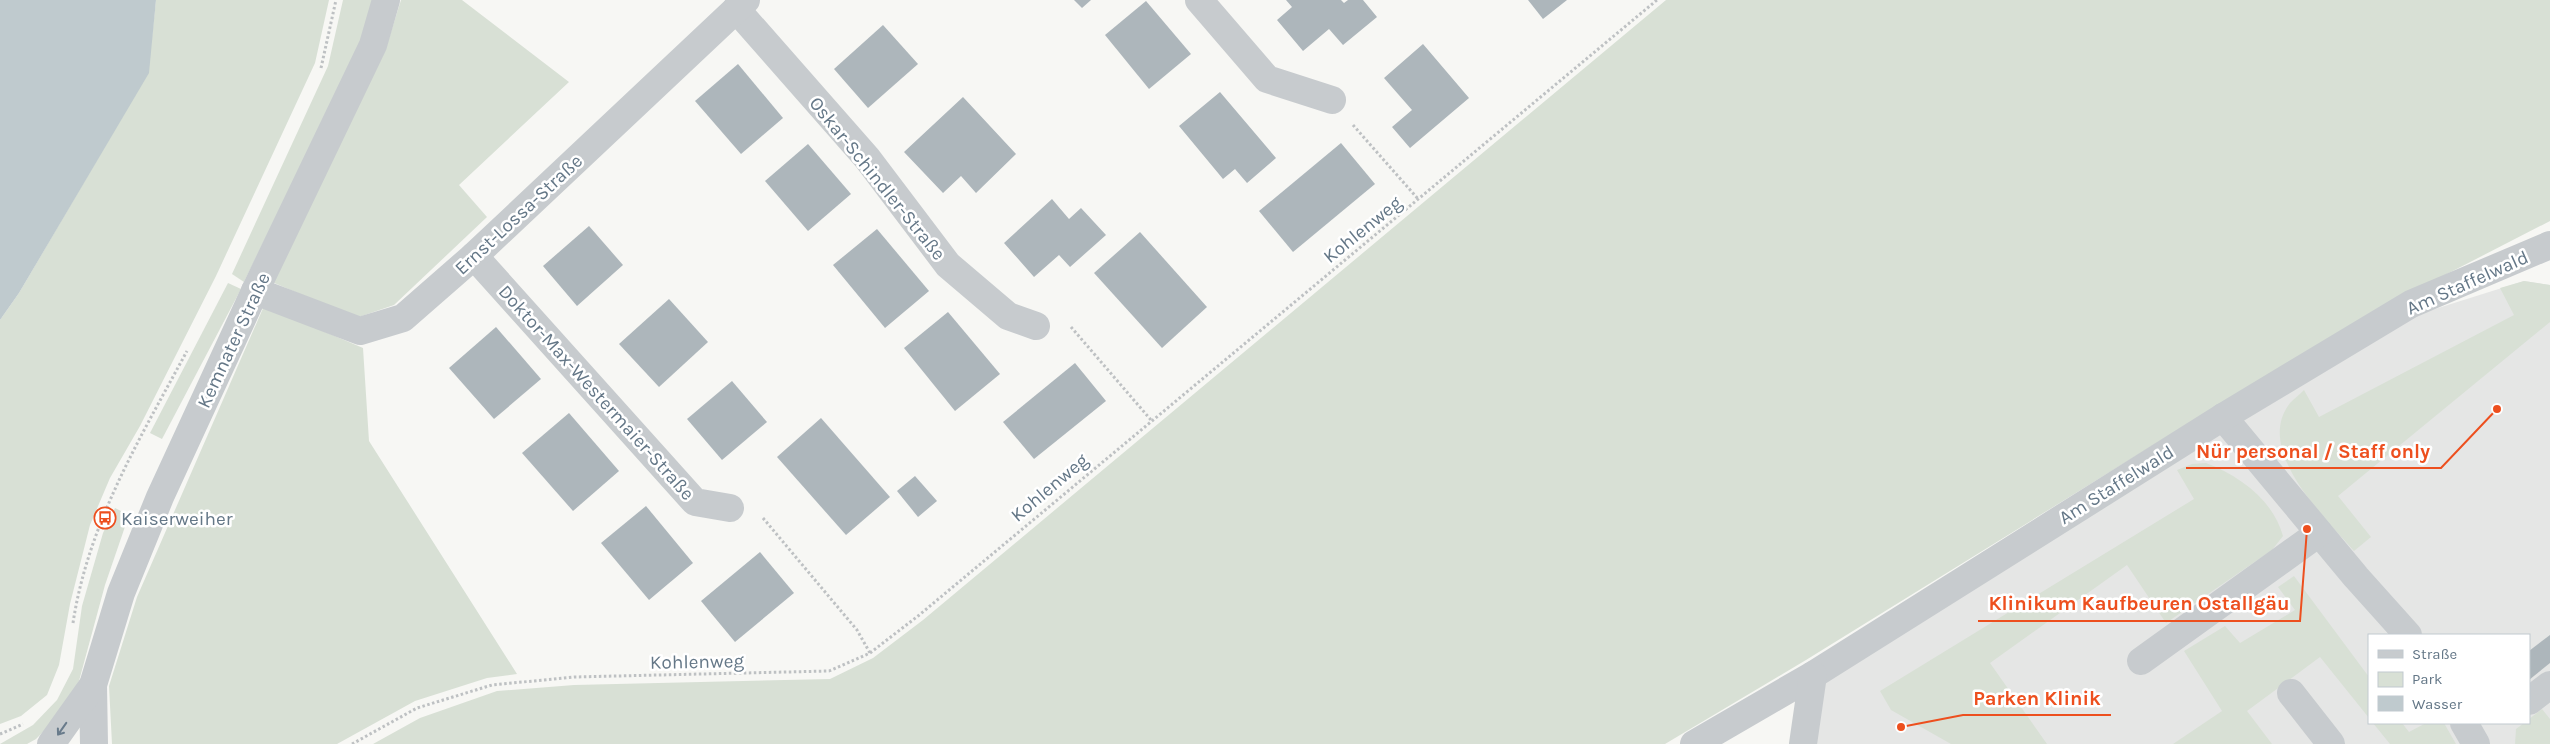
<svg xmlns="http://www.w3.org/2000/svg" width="2550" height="744" font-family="Karla,sans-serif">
	<rect width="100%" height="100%" fill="#f7f7f4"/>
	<path fill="#e5e6e5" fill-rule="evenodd" d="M2524 281 2550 285V744H1816L1825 680 2233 422 2416 315ZM2369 635H2529V723H2369Z"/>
	<g fill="#d8e0d5">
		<polygon points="156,0 329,0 315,63 216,276 140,426 110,478 90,525 70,604 59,665 47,695 21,716 0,724 0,320 19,293 148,73"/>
		<polygon points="343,0 375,0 363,39 244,282 232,274 328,66"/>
		<polygon points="401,0 462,0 569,82 459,185 487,217 394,305 356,318 272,282 385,51"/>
		<polygon points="1666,0 2550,0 2550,221 2406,295 2218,405 1806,660 1665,744 373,744 420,718 497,691 574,685 830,679 873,658 923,620"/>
		<path d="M2524 281 2550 285V322L2338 496 2371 537 2354 551C2326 519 2253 450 2290 403 2294 399 2300 394 2304 390L2319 417 2514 315 2500 288Z"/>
		<polygon points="228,283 241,289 162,439 150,433"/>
		<polygon points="264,306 363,348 369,441 517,674 487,678 415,701 337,744 112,744 109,686 137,597"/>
		<path d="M2206 463C2240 476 2273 500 2283 536L2272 550 2166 623 2127 565 1990 663 2047 744H1951L1891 710 1880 691 2194 499 2177 470 2192 464Z"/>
		<polygon points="115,508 129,515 105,585 79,681 63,712 36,739 27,744 0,744 33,725 57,700 73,669 82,606 103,533"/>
		<polygon points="2294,576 2369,677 2369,718 2320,657 2247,711 2272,744 2173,744 2222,711 2184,651 2225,626 2240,643 2295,610 2278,587"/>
		<polygon points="2542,709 2550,719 2550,744 2515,744 2516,729 2524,723 2529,723 2529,719"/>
		<polygon points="2373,723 2402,723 2409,732 2426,723 2444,723 2456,744 2390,744"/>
	</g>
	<polygon fill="#bfcace" points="0,0 156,0 149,73 19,293 0,320"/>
	<g fill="#adb6bb">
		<polygon points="1074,0 1091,0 1082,8"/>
		<polygon points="1286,0 1341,0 1344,3 1348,0 1363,0 1377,17 1343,45 1329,29 1303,51 1277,20 1292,7"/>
		<polygon points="1528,0 1567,0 1543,19"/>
		<polygon points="1146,1 1191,54 1149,89 1105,35"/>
		<polygon points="883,25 918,64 868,108 834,69"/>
		<polygon points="1423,44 1469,98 1410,148 1392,127 1412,110 1384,78"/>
		<polygon points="738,64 783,118 741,154 695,101"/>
		<polygon points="1220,92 1276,158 1247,183 1235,169 1223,179 1179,126"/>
		<polygon points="963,97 1016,154 976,193 961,176 943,193 904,152"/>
		<polygon points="1341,143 1375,184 1293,252 1259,211"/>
		<polygon points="808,144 851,194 808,231 765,181"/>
		<polygon points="1052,199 1069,219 1081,208 1106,235 1070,267 1059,255 1034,277 1004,243"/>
		<polygon points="589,226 623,265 577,306 543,266"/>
		<polygon points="877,229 929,291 885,328 833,265"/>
		<polygon points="1140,232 1207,307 1162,348 1094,273"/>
		<polygon points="669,299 708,342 659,387 619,344"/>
		<polygon points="948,312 1000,374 955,411 904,348"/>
		<polygon points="496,327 541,379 494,419 449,368"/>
		<polygon points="1075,363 1106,401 1034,459 1003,422"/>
		<polygon points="732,381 767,422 722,460 687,419"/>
		<polygon points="569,413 619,471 573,511 522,453"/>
		<polygon points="821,418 890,497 846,535 777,457"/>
		<polygon points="915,476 937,501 918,517 897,491"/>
		<polygon points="646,506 693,563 649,600 601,543"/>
		<polygon points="760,552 794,593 735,642 701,601"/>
		<polygon points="2550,635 2550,663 2529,680 2529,651"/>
	</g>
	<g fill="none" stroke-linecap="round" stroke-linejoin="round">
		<g stroke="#bec1c3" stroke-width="3" stroke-dasharray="2.5 2.5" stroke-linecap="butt">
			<polyline points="321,68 336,0"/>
			<polyline points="1353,125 1419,200"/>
			<polyline points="1071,327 1151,420"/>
			<polyline points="763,518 857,630 870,653"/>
			<path d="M73 623C88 524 140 438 187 351"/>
			<polyline points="0,734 23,724"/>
			<polyline points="352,744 417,708 492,685 574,677 829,671 870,653 918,616 1657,0"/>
		</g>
		<g stroke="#c7cbce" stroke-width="28">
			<polyline points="1199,0 1267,79 1332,100"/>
			<polyline points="736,9 867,158 948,265 1008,316 1036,326"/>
			<polyline points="474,256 695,502 730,508"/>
			<polyline points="255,291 360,331 403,318 474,256 746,0"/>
			<polyline points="2223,417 2356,577 2408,635"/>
			<polyline points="2141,661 2319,533"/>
			<polyline points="93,685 94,744"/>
			<polyline points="2291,693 2331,744"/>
			<polyline points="2529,701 2550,685"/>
			<polyline points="2464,723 2476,744"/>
			<polyline points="51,744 93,685 121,593 160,497 255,291 373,45 386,0"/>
			<polyline points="1694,744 1813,675 2223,417 2411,304 2550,245"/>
			<polyline points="1803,744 1813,675"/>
		</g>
	</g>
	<defs><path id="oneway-shaft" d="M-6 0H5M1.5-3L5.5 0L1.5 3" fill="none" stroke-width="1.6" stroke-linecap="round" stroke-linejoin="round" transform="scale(1.25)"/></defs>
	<use stroke="#697b8b" href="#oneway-shaft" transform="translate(62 729) rotate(125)"/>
	<defs>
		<g id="bus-ring" transform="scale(1.125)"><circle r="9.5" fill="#fff" stroke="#ed4f1e" stroke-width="1.5"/><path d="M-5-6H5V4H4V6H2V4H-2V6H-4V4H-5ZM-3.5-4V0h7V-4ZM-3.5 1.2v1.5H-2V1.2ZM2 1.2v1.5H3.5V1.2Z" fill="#ed4f1e"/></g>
	</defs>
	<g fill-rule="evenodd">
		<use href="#bus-ring" x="105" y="518"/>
	</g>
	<g text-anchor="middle" stroke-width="5" stroke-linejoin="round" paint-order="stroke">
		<g font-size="19" fill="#647787" stroke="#fff">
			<text transform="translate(878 178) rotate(51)" y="7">Oskar-Schindler-Straße</text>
			<text transform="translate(518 214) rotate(-43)" y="7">Ernst-Lossa-Straße</text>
			<text transform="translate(1362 229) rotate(-39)" y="7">Kohlenweg</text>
			<text transform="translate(2467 282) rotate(-24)" y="7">Am Staffelwald</text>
			<text transform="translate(233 340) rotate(-65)" y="7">Kemnater Straße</text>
			<text transform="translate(597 392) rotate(48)" y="7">Doktor-Max-Westermaier-Straße</text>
			<text transform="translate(2116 484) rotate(-32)" y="7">Am Staffelwald</text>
			<text transform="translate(1049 487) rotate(-40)" y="7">Kohlenweg</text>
			<text transform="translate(697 661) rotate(-1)" y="7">Kohlenweg</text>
		</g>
		<g font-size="19" fill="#647787" stroke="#fff" text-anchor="start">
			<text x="121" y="525">Kaiserweiher</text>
		</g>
	</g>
	<path fill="none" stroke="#ed4f1e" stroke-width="2" d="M2497 409L2441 468H2186M2307 529L2300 621H1978M1901 727L1963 715H2111"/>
	<g fill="#ed4f1e" stroke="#fff" stroke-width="2">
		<circle cx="2497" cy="409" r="5"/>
		<circle cx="2307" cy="529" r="5"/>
		<circle cx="1901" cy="727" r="5"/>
	</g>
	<g font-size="20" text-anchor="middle" font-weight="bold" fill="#ed4f1e" stroke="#fff" stroke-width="5" stroke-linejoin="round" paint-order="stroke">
		<text x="2313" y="458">Nür personal / Staff only</text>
		<text x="2139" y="610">Klinikum Kaufbeuren Ostallgäu</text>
		<text x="2037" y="705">Parken Klinik</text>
	</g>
	<rect x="2368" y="634" width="162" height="90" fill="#ffffff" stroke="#c1c9cf"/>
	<rect x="2378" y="650" width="25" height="8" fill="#c7cbce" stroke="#c1c9cf"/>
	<text x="2412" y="659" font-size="15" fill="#647787">Straße</text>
	<rect x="2378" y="672" width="25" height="15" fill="#d8e0d5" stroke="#c1c9cf"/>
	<text x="2412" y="684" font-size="15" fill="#647787">Park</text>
	<rect x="2378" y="696" width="25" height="15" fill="#bfcace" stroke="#c1c9cf"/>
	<text x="2412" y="709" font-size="15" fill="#647787">Wasser</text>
</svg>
